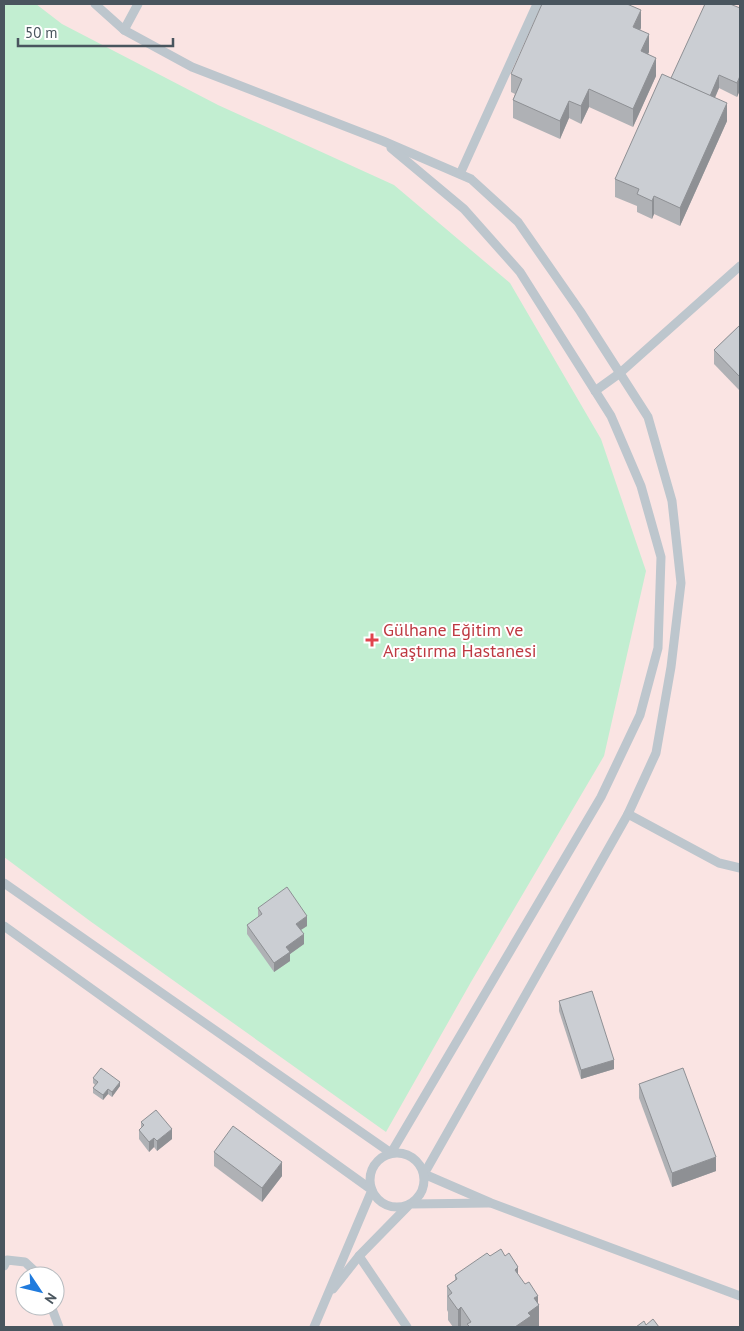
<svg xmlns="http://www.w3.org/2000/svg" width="744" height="1331" font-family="'PT Sans',sans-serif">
	<rect width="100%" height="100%" fill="#f3f1f1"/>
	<path fill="#fae4e3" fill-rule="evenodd" d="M4 4H740V1327H4ZM25 1276H55V1306H25Z"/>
	<polygon fill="#c2eed1" points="4,4 36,4 62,24 218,105 394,185 510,283 601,439 646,571 604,756 471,982 386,1132 90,921 4,857"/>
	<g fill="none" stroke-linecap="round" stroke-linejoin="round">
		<g stroke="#bdc6cd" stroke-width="9">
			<polyline points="95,4 124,30 192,67 383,141 471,179 518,222 580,311 648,417 672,501 681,583 671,667 656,753 628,814 424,1174 491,1203 740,1296"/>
			<polyline points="124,30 138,4"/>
			<polyline points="460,174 537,4"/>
			<polyline points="595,391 620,373 740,266"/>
			<polyline points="628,814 719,863 740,868"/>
			<polyline points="4,883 391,1153 601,797 640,715 658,648 661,557 641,486 611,416 520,272 464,209 391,148"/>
			<polyline points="4,926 372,1190 314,1327"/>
			<circle cx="397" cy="1180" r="27"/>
			<polyline points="411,1204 489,1203"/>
			<polyline points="359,1256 407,1327"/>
			<polyline points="4,1266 7,1260 25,1262 40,1276"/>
			<polyline points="333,1289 359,1256 408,1206"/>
			<polyline points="51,1306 59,1327"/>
		</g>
	</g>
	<g fill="#afb1b5">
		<polygon points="740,8 740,90 737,97 719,88 715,98 727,121 680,226 654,214 652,219 637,212 637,206 615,197 615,179 671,78"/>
		<polygon points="641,28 640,30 649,52 648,54 656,76 633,127 589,107 581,124 569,118 560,139 513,118 513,100 515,94 511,92 511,74"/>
		<polygon points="740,325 740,391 714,364 714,350"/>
		<polygon points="258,908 307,926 301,930 304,944 290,954 290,961 274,972 247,934 247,925 258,917"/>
		<polygon points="559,1001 614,1069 581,1079 559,1011"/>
		<polygon points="93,1078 120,1086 112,1097 108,1094 103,1100 93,1093 93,1088 95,1085 93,1083"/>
		<polygon points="639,1084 716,1171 672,1187 639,1098"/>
		<polygon points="141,1122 172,1139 157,1151 154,1147 149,1152 139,1139 139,1130 141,1128"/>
		<polygon points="214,1152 282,1176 262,1202 214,1166"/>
		<polygon points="490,1256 518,1275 538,1304 539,1327 453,1327 448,1320 448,1312 447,1310 447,1286 455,1280 455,1275"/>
	</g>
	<g fill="#8e9094">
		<polygon points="641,10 641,28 633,45 633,27"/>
		<polygon points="649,34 649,52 641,69 641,51"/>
		<polygon points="656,58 656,76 633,127 633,109"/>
		<polygon points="719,75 719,88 708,113 708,99"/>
		<polygon points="740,76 740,90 737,97 737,83"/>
		<polygon points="589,89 589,107 581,124 581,106"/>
		<polygon points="569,101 569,118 560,139 560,121"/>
		<polygon points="727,103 727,121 680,226 680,208"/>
		<polygon points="654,196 654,214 652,219 652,201"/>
		<polygon points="307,916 307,926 296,933 296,924"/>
		<polygon points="304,934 304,944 290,954 290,961 274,972 274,963 286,947"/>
		<polygon points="614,1060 614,1069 581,1079 581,1070"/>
		<polygon points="120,1082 120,1086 112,1097 112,1092"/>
		<polygon points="108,1089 108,1094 103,1100 103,1095"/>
		<polygon points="172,1129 172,1139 157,1151 157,1141"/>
		<polygon points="154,1138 154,1147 149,1152 149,1142"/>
		<polygon points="716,1157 716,1171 672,1187 672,1173"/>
		<polygon points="282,1162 282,1176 262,1202 262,1188"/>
		<polygon points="518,1267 518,1292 515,1270"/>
		<polygon points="538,1296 538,1306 539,1305 539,1327 515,1327 528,1313 534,1298"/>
		<polygon points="461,1307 461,1327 458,1327 458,1310"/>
	</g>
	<g fill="#cbced3" stroke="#8e9094">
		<polygon points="542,4 627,4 641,10 633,27 649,34 641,51 656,58 633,109 589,89 581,106 569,101 560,121 513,100 522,79 511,74"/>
		<polygon points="705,4 730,4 740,8 740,76 737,83 719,75 710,96 671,78"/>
		<polygon points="662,74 727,103 680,208 654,196 652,201 637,194 639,189 615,179"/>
		<polygon points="740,325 740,377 714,350"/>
		<polygon points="287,887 307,916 296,924 304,934 286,947 290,952 274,963 247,925 262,914 258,908"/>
		<polygon points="592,991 614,1060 581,1070 559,1001"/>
		<polygon points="101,1068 120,1082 112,1092 108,1089 103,1095 93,1088 98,1082 93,1078"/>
		<polygon points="683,1068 716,1157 672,1173 639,1084"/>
		<polygon points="156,1110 172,1129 157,1141 154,1138 149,1142 139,1130 144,1125 141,1122"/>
		<polygon points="233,1126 282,1162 262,1188 214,1152"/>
		<polygon points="501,1249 505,1256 509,1253 518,1267 515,1270 525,1284 529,1282 538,1296 534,1298 539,1305 528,1313 531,1316 515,1327 470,1327 467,1324 471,1322 461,1307 458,1310 448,1296 452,1293 447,1286 457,1279 455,1275 487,1253 490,1256"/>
		<polygon points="653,1319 659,1327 636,1327 644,1321 646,1325"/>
	</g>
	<path fill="#e0444e" stroke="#fff" stroke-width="2" d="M369.5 632.5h5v5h5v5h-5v5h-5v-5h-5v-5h5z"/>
	<g text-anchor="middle" stroke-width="4" stroke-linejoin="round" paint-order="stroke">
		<g font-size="18" fill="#be3a42" stroke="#fff" text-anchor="start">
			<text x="383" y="636">Gülhane Eğitim ve<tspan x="383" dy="21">Araştırma Hastanesi</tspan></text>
		</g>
	</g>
	<rect width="744" height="1331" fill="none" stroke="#49555e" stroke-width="10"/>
	<g transform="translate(40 1291) rotate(125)"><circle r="24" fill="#ffffff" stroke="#b6bbbf"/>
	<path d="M0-4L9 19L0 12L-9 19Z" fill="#207bdd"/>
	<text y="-8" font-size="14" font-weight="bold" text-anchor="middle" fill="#49555e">N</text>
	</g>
	<path d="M18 38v8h155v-8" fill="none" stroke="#49555e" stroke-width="2.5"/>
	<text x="25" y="38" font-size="15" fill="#49555e" stroke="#ffffff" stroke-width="4" paint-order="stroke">50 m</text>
</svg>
